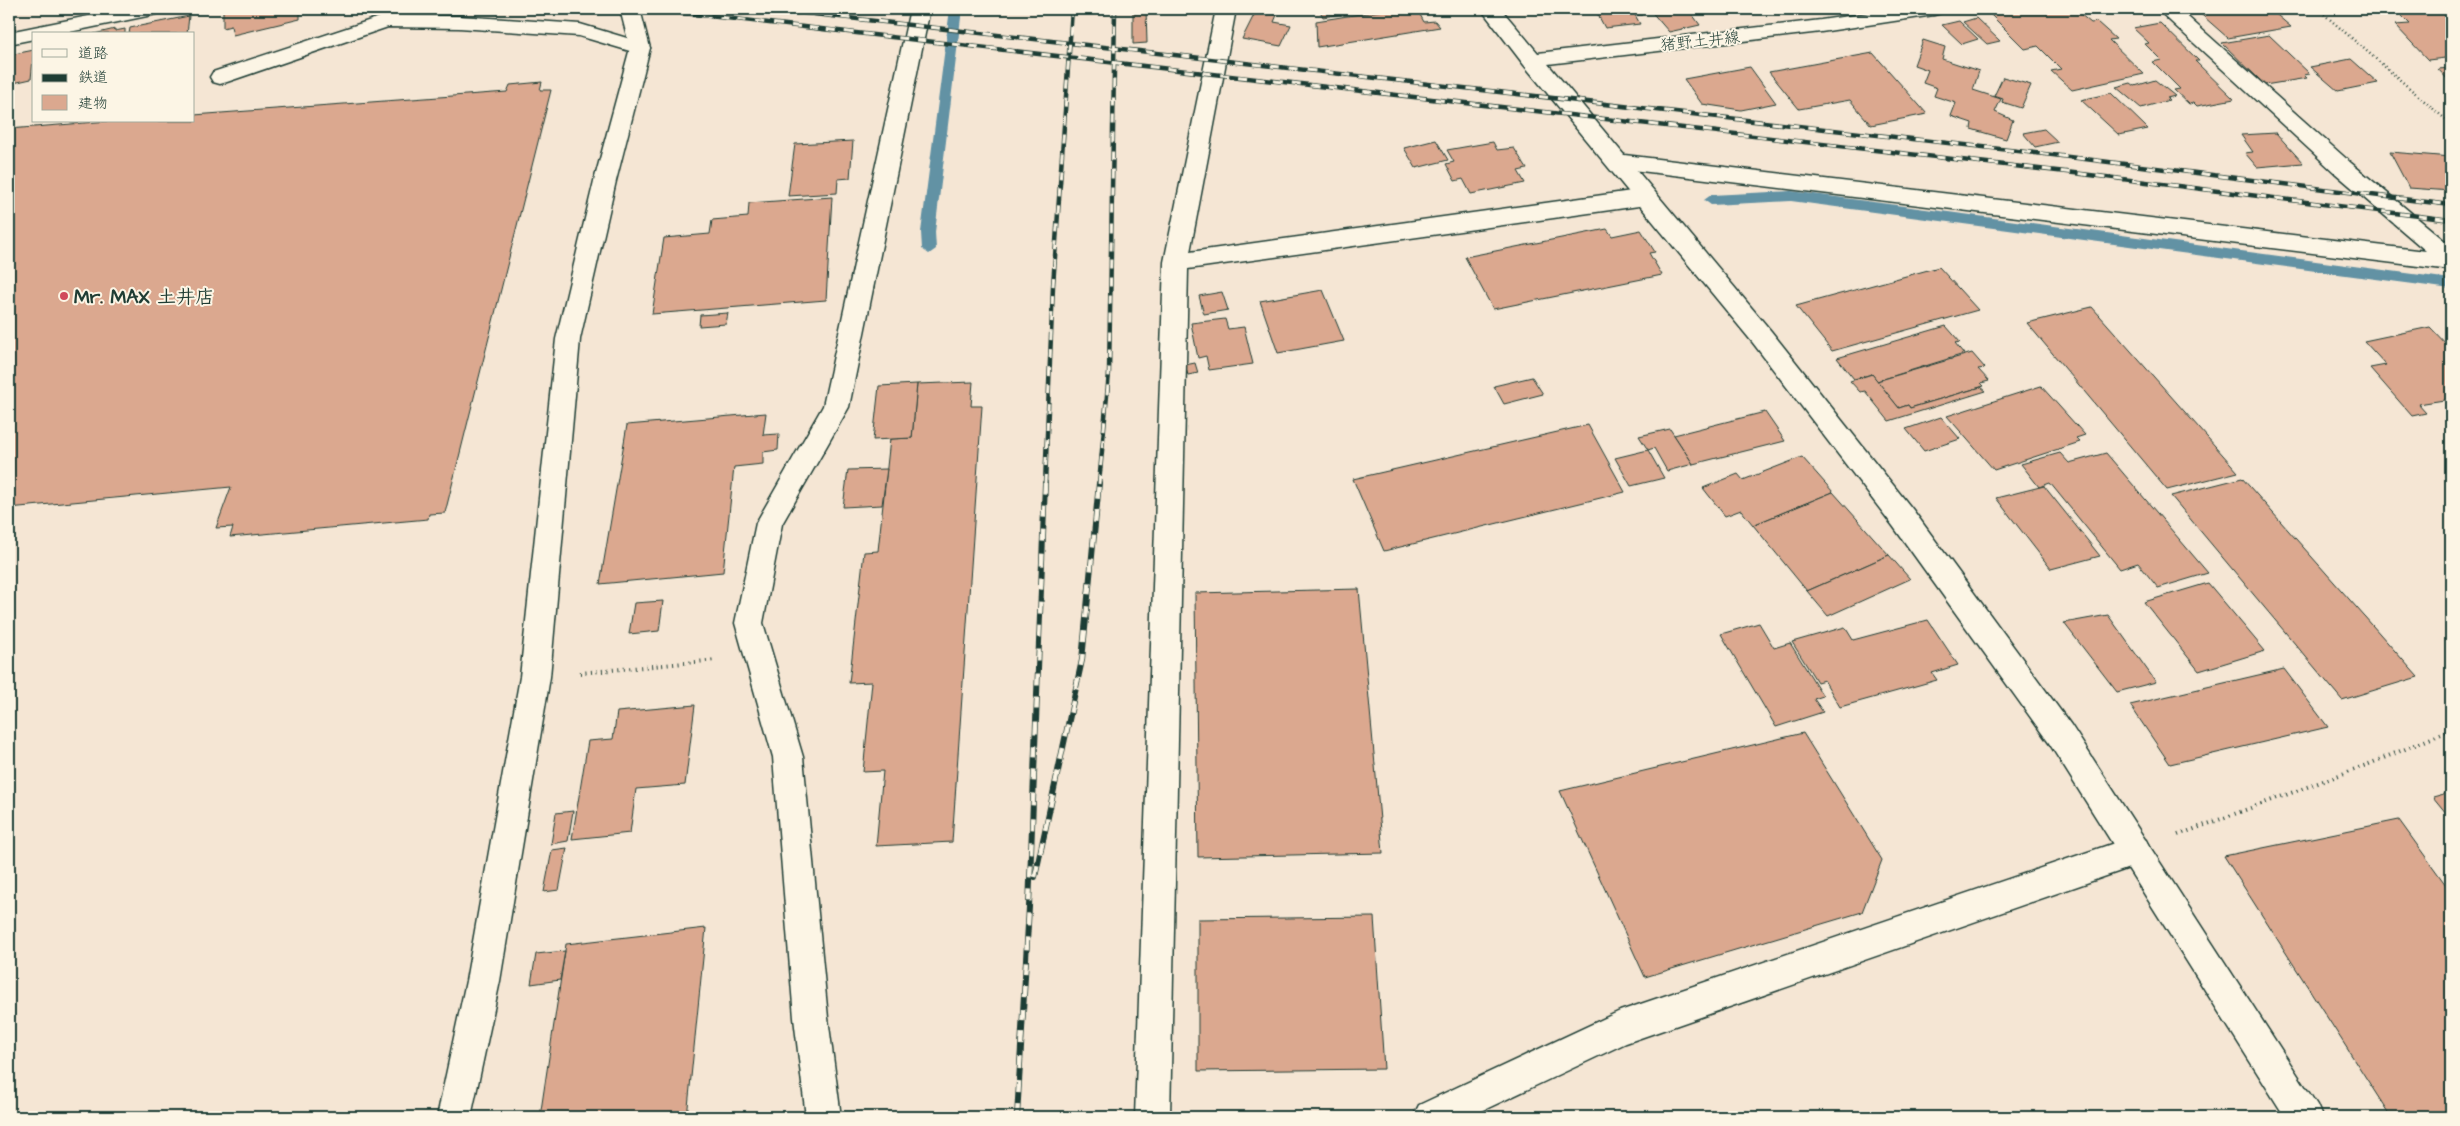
<svg xmlns="http://www.w3.org/2000/svg" width="2460" height="1126" font-family="'Architects Daughter','Klee One',sans-serif">
	<rect width="100%" height="100%" fill="#f5e6d4"/>
	<filter id="ink" filterUnits="userSpaceOnUse"><feTurbulence type="fractalNoise" baseFrequency=".02" numOctaves="2"/><feDisplacementMap in="SourceGraphic" scale="10" xChannelSelector="R" yChannelSelector="G"/><feConvolveMatrix kernelMatrix="1 2 1 2 8 2 1 2 1" color-interpolation-filters="sRGB"/></filter>
	<g filter="url(#ink)">
		<g fill="none" stroke-linecap="round" stroke-linejoin="round">
			<g fill="#6292a4" fill-rule="evenodd">
				<polygon points="950,9 962,9 935,232 936,249 929,254 922,249 921,232"/>
				<polygon points="1791,191 2451,279 2451,289 1791,201 1711,205 1704,200 1711,195"/>
			</g>
		</g>
		<g fill="#dba88f" stroke="#1f3d34">
			<polygon points="223,9 254,9 255,11 264,9 316,9 316,11 300,14 300,19 233,35 231,26 223,28"/>
			<polygon points="1133,9 1146,9 1147,43 1133,44"/>
			<polygon points="1319,9 1372,9 1323,17"/>
			<polygon points="1392,9 1417,9 1424,22 1435,21 1440,27 1317,47 1316,21"/>
			<polygon points="1601,9 1639,9 1642,15 1635,15 1640,24 1605,28 1597,13 1603,12"/>
			<polygon points="1649,9 1698,9 1701,12 1692,14 1700,25 1669,32"/>
			<polygon points="2017,9 2074,9 2091,23 2097,22 2116,39 2109,40 2144,74 2072,90 2051,71 2061,69 2038,46 2025,49 1991,15"/>
			<polygon points="2195,9 2270,9 2291,27 2228,38"/>
			<polygon points="2379,9 2439,9 2451,20 2451,65 2445,58 2428,60 2395,25 2410,24 2400,14 2385,15"/>
			<polygon points="1256,11 1277,15 1274,22 1291,25 1281,46 1242,39"/>
			<polygon points="189,16 187,34 129,34 130,28"/>
			<polygon points="1976,18 2000,41 1987,44 1963,22"/>
			<polygon points="1959,21 1978,39 1962,44 1942,25"/>
			<polygon points="2160,23 2199,61 2195,61 2234,99 2197,106 2194,103 2189,104 2174,90 2180,89 2153,62 2161,60 2145,44 2149,43 2133,28"/>
			<polygon points="115,29 115,31 125,29 125,34 94,34"/>
			<polygon points="2269,35 2310,74 2304,75 2307,78 2265,85 2222,43"/>
			<polygon points="1923,40 1945,47 1942,59 1979,71 1973,90 2001,99 1995,112 2013,120 2006,139 1971,129 1972,123 1951,116 1956,103 1934,96 1937,88 1923,83 1928,70 1914,65"/>
			<polygon points="34,50 31,79 9,84 9,55"/>
			<polygon points="1873,53 1927,114 1871,125 1850,100 1799,109 1769,72"/>
			<polygon points="2351,59 2378,83 2338,91 2310,67"/>
			<polygon points="1750,67 1776,103 1741,110 1702,104 1684,79"/>
			<polygon points="2451,68 2451,83 2438,69"/>
			<polygon points="2003,77 2031,85 2021,108 2002,102 2003,99 1994,96"/>
			<polygon points="2155,80 2175,96 2167,98 2169,100 2141,108 2116,87 2131,83 2135,86"/>
			<polygon points="542,82 540,90 551,90 445,513 429,514 428,519 230,537 233,527 216,528 231,487 9,508 9,129 109,121 194,121 194,115 507,92 510,85"/>
			<polygon points="2111,93 2148,129 2119,135 2081,100"/>
			<polygon points="2044,129 2058,142 2035,147 2023,133"/>
			<polygon points="2276,133 2303,163 2257,167 2245,153 2253,152 2241,135"/>
			<polygon points="1436,140 1448,160 1416,168 1404,148"/>
			<polygon points="853,141 850,178 838,179 837,193 788,196 795,144"/>
			<polygon points="1493,142 1497,150 1514,148 1527,169 1518,171 1525,183 1471,194 1463,179 1455,181 1446,164 1454,162 1447,150"/>
			<polygon points="2390,152 2451,157 2451,191 2409,188"/>
			<polygon points="832,197 826,300 652,314 664,238 710,234 712,220 748,217 749,203"/>
			<polygon points="1607,229 1612,236 1641,230 1655,252 1649,253 1662,275 1493,309 1465,257"/>
			<polygon points="1939,267 1978,310 1832,351 1796,306"/>
			<polygon points="1323,290 1344,341 1278,353 1260,301"/>
			<polygon points="1222,292 1228,310 1204,314 1199,296"/>
			<polygon points="2092,307 2238,472 2167,490 2027,323"/>
			<polygon points="728,313 726,324 699,326 700,315"/>
			<polygon points="1225,319 1228,329 1244,327 1253,364 1209,370 1206,356 1198,358 1191,323"/>
			<polygon points="1946,326 1960,342 1955,343 1964,354 1877,381 1872,374 1854,379 1837,358"/>
			<polygon points="2430,327 2451,349 2451,399 2418,404 2426,413 2412,416 2370,368 2386,365 2364,341"/>
			<polygon points="1972,353 1985,368 1978,369 1989,381 1981,383 1984,386 1910,408 1908,405 1899,408 1877,381"/>
			<polygon points="1195,363 1198,373 1188,375 1185,365"/>
			<polygon points="1872,374 1899,408 1908,405 1910,408 1981,387 1986,391 1889,421 1865,391 1860,392 1850,381"/>
			<polygon points="1532,377 1543,394 1504,404 1494,386"/>
			<polygon points="973,382 971,406 982,406 952,842 876,846 883,771 863,772 872,682 849,683 864,552 878,551 890,439 912,438 917,384"/>
			<polygon points="917,384 912,438 873,440 879,386"/>
			<polygon points="2041,386 2085,435 2076,438 2080,442 1994,470 1947,416"/>
			<polygon points="1765,412 1785,441 1693,464 1674,435"/>
			<polygon points="766,413 763,435 779,434 778,450 763,452 763,464 734,467 723,572 600,584 627,425"/>
			<polygon points="1941,417 1960,439 1924,451 1906,429"/>
			<polygon points="1588,425 1625,492 1384,551 1353,479"/>
			<polygon points="1670,429 1674,435 1693,464 1667,471 1654,448 1648,450 1639,436"/>
			<polygon points="1648,450 1664,478 1631,486 1615,458"/>
			<polygon points="2060,453 2069,463 2106,453 2208,573 2158,588 2138,563 2120,569 2050,483 2039,487 2021,464"/>
			<polygon points="1802,457 1833,492 1753,525 1741,510 1725,516 1703,488 1738,474 1743,480"/>
			<polygon points="887,469 882,505 843,507 848,470"/>
			<polygon points="2242,478 2418,677 2342,700 2171,496"/>
			<polygon points="2044,486 2100,556 2051,569 1996,498"/>
			<polygon points="1833,492 1889,555 1807,591 1753,525"/>
			<polygon points="1889,555 1910,579 1828,616 1807,591"/>
			<polygon points="2208,583 2265,651 2199,671 2144,602"/>
			<polygon points="1359,589 1383,853 1198,857 1195,593"/>
			<polygon points="663,601 659,631 629,634 634,603"/>
			<polygon points="2108,615 2156,682 2117,692 2064,623"/>
			<polygon points="1928,620 1958,665 1932,673 1937,680 1840,707 1824,680 1817,682 1792,642 1845,627 1853,640"/>
			<polygon points="1759,623 1774,648 1790,643 1823,696 1814,699 1823,712 1776,727 1721,634"/>
			<polygon points="2284,669 2328,727 2170,764 2130,705"/>
			<polygon points="695,705 685,785 636,789 630,833 572,839 588,741 613,739 617,712"/>
			<polygon points="1803,733 1882,860 1862,912 1645,977 1560,791"/>
			<polygon points="2451,792 2451,819 2433,797"/>
			<polygon points="573,811 568,841 551,844 556,813"/>
			<polygon points="2399,820 2451,892 2451,1117 2391,1117 2224,856"/>
			<polygon points="567,848 559,890 544,892 552,850"/>
			<polygon points="1374,917 1384,1069 1198,1071 1198,919"/>
			<polygon points="706,928 687,1117 540,1117 566,944"/>
			<polygon points="565,951 560,980 531,984 536,954"/>
		</g>
		<g fill="none" stroke-linecap="round" stroke-linejoin="round">
			<g stroke="#1f3d34" stroke-width="3">
				<polygon id="lane" points="386,15 459,16 580,24 647,44 650,48 647,52 640,54 579,36 459,28 388,27 227,82 220,84 213,82 210,77 213,72"/>
			</g>
			<g stroke="#1f3d34" stroke-width="3">
				<g id="street">
					<polygon points="123,9 162,9 159,13 152,15 60,34 34,34 34,39 9,44 9,32"/>
					<polygon points="910,9 930,9 849,407 782,524 763,623 803,757 828,1018 841,1117 806,1117 794,1018 773,757 735,623 756,523 823,406"/>
					<polygon points="1216,9 1236,9 1190,252 1646,189 1654,192 1657,197 1654,202 1646,205 1188,269 1170,1117 1135,1117 1164,262"/>
					<polygon points="2157,9 2179,9 2351,163 2451,246 2451,270 1616,168 1608,166 1605,161 1608,156 1616,154 2426,251 2335,173"/>
					<polygon points="2135,836 2146,840 2151,851 2146,862 2135,866 1626,1043 1469,1117 1413,1117 1419,1105 1620,1011"/>
				</g>
			</g>
			<g stroke="#1f3d34" stroke-width="3">
				<g id="secondary">
					<polygon points="620,9 640,9 650,48 616,181 580,339 550,677 500,981 471,1117 437,1117 466,981 520,677 556,339 594,181 630,48"/>
					<polygon points="1481,9 1501,9 1538,53 1821,20 1895,9 1944,9 1941,13 1934,15 1821,32 1548,64 1771,331 1913,510 2071,725 2317,1105 2322,1117 2285,1117 2049,743 1893,526 1753,343 1524,65"/>
				</g>
			</g>
			<polyline stroke="#1f3d34" stroke-width="2.5" stroke-dasharray="1 3" stroke-linecap="butt" points="2318,9 2451,124"/>
			<g stroke="#1f3d34" stroke-width="4" stroke-dasharray="1 4.5" stroke-linecap="butt">
				<polyline points="580,673 716,660"/>
				<polyline points="2178,835 2369,764 2451,730"/>
			</g>
			<use href="#lane" fill="#fcf5e5" fill-rule="evenodd"/>
			<use href="#street" fill="#fcf5e5" fill-rule="evenodd"/>
			<use href="#secondary" fill="#fcf5e5" fill-rule="evenodd"/>
			<g stroke="#1f3d34" stroke-width="4.5">
				<g id="rail-far1">
					<polyline points="648,9 2066,172 2451,220"/>
					<polyline points="770,9 2053,155 2451,205"/>
					<polyline points="1045,484 1053,286 1072,9"/>
					<polyline points="1099,484 1109,373 1115,9"/>
				</g>
			</g>
			<g stroke="#1f3d34" stroke-width="6">
				<g id="rail">
					<polyline points="1035,877 1082,660 1099,483"/>
					<polyline points="1017,1117 1029,907 1045,483"/>
				</g>
			</g>
			<use href="#rail-far1" stroke="#fcf5e5" stroke-width="3" stroke-dasharray="9" stroke-linecap="butt"/>
			<use href="#rail" stroke="#fcf5e5" stroke-width="4.5" stroke-dasharray="12" stroke-linecap="butt"/>
		</g>
	</g>
	<circle fill="#d1495b" stroke="#fcf5e5" stroke-width="2" cx="64" cy="296" r="5"/>
	<g text-anchor="middle" stroke-width="4" stroke-linejoin="round" paint-order="stroke">
		<g font-size="16" fill="#1f3d34" stroke="#fcf5e5">
			<text transform="translate(1700 40) rotate(-6)" y="6">猪野土井線</text>
		</g>
		<g font-size="19" font-weight="bold" fill="#1f3d34" stroke="#fcf5e5" text-anchor="start">
			<text x="74" y="303">Mr. MAX 土井店</text>
		</g>
	</g>
	<rect width="2460" height="1126" fill="none" stroke="#fcf5e5" stroke-width="30"/>
	<rect x="15" y="15" width="2430" height="1096" fill="none" stroke="#1f3d34" stroke-width="2" filter="url(#ink)"/>
	<rect x="32" y="32" width="162" height="90" fill="#fcf5e5" stroke="#a4ab9e"/>
	<rect x="42" y="49" width="25" height="8" fill="#fcf5e5" stroke="#a4ab9e"/>
	<text x="78" y="58" font-size="15" fill="#1f3d34">道路</text>
	<rect x="42" y="74" width="25" height="8" fill="#1f3d34" stroke="#a4ab9e"/>
	<text x="78" y="82" font-size="15" fill="#1f3d34">鉄道</text>
	<rect x="42" y="95" width="25" height="15" fill="#dba88f" stroke="#a4ab9e"/>
	<text x="78" y="108" font-size="15" fill="#1f3d34">建物</text>
</svg>
